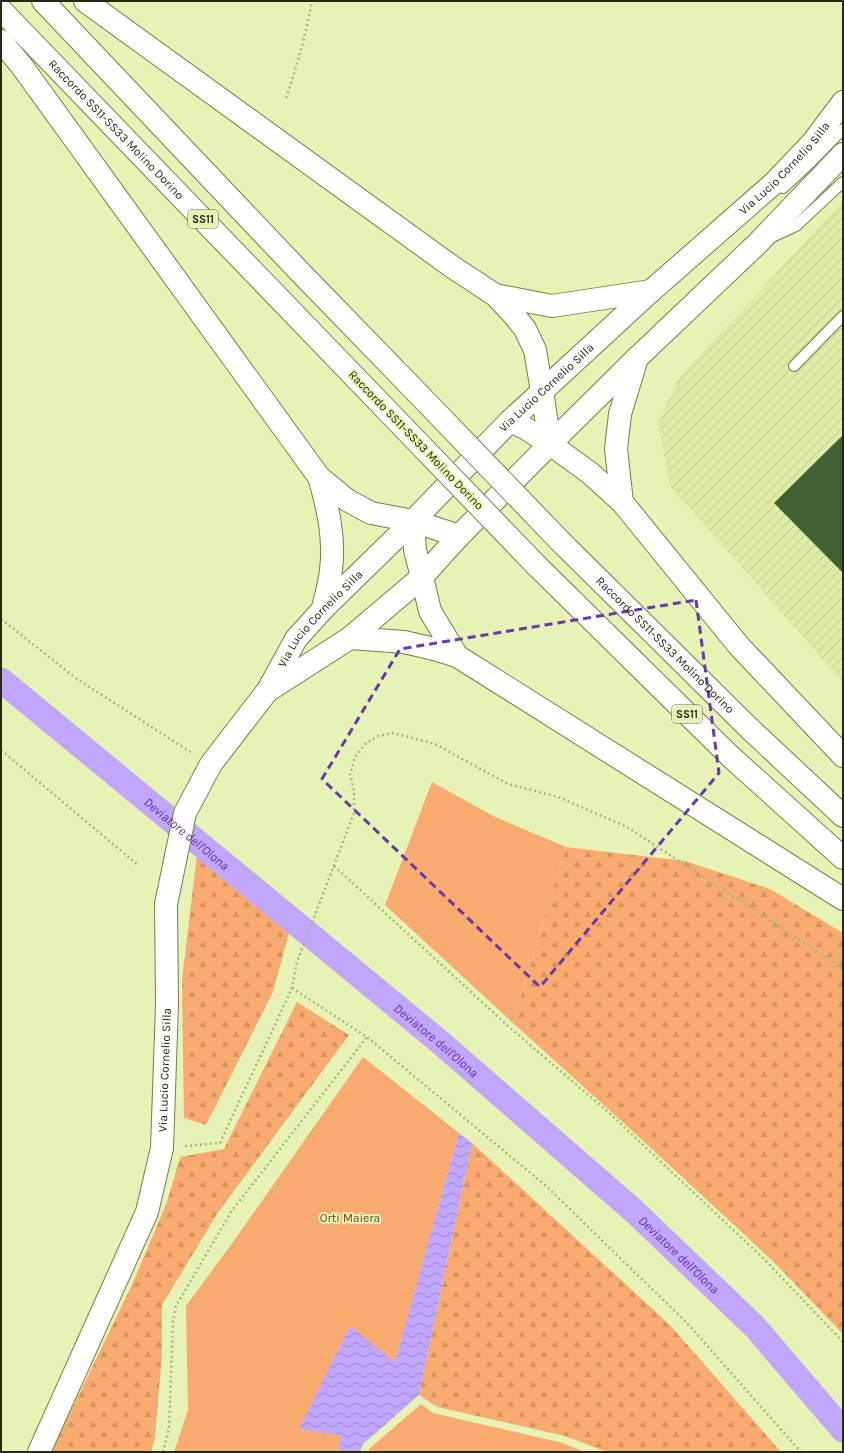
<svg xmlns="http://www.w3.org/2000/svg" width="844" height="1453" font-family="Karla,sans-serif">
	<defs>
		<pattern id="industrial-furrows" width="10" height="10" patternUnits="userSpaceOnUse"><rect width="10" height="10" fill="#ddeba4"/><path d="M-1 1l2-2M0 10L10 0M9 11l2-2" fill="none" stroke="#beca8c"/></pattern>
		<pattern id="forest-firs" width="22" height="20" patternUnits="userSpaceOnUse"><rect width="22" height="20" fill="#f8aa6f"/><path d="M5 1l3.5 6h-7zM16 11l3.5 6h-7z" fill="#d4925f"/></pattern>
		<pattern id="water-waves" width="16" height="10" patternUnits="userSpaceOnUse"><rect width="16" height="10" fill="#c1a6fe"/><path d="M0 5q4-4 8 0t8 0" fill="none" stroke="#9d87cc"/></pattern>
	</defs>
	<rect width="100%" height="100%" fill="#e6f3b4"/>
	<polygon fill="url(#industrial-furrows)" points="843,201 843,682 670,486 658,423 679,378"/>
	<g fill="#f8aa6f">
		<polygon points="432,782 495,817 566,847 513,1023 385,905"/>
		<polygon points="363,1057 459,1133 395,1363 350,1326 300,1429 341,1436 338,1452 174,1452 188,1410 186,1306 238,1235"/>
		<polygon points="421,1404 433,1413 563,1443 585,1452 369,1452 369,1449"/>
	</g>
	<g fill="url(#forest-firs)">
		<polygon points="566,847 685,861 770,889 843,933 843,1334 774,1262 639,1137 513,1023"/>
		<polygon points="197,855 289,933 273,992 206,1125 184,1118 182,980"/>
		<polygon points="297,1002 349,1035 217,1214 162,1305 162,1353 155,1437 151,1452 51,1452 132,1285 167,1202 180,1157 224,1149"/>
		<polygon points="472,1143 670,1325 781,1452 607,1452 565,1436 437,1407 419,1395"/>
	</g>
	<polygon fill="url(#water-waves)" points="459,1133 472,1143 419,1395 363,1444 360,1452 338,1452 341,1436 299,1429 350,1326 395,1362"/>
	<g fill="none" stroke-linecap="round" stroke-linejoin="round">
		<path stroke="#c1a6fe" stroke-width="25" id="s1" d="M1 680 441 1043 635 1212 755 1327 843 1430"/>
	</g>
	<polygon fill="#406233" points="843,435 843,573 774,503"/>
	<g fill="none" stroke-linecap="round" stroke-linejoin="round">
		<g stroke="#737e44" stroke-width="12">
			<g id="service">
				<polyline points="783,188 812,161 843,129"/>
				<polyline points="772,237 796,226 843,182"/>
				<polyline points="794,366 843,316"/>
			</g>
		</g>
		<g stroke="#737e44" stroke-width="24">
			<g id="tertiary">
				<polyline points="542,391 550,444"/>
				<polyline points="510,421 525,428 550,444"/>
				<polyline points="413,521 415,550 422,577"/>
				<polyline points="413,521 459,536"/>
				<polyline points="269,690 350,638 422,577 459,536 550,444 637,358 757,244 843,154"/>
				<path id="s2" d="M39 1452 147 1212 162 1148 167 1004 166 904 185 813 211 764 268 690 296 639 323 609 413 521 510 421 651 291 774 183 813 142 843 102"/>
			</g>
		</g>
		<g stroke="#737e44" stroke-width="24">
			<g id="trunk">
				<polyline points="43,1 298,270 429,405"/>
				<polyline points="85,1 451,266 495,295 514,315 525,329 535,350 542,391"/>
				<path id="s3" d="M1 10 404 428"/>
				<polyline points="1,41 21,65 319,477 347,500 371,513 413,521"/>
				<polyline points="495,295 552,306 651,291"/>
				<polyline points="550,444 590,473 622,502 739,646 843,756"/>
				<path d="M319 477C328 508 335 538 331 570 330 583 325 597 323 609"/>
				<polyline points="622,502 616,449 620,414 637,358"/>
				<path id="s4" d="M562 543 751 730 843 816"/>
				<polyline points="536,565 730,756 843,858"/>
				<polyline points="422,577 430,611 457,656"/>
				<polyline points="350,638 404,642 430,648 457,656 843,899"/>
			</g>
		</g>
		<g stroke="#aab581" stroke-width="2.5" stroke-dasharray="2 3" stroke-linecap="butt">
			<path d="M286 98C297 66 306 34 312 1"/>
			<polyline points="1,619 77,679 192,753"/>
			<polyline points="1,750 138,865"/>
			<polyline points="334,866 508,1026 606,1110 764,1259 843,1342"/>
			<polyline points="292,988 367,1037 546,1186 687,1323 801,1452"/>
			<polyline points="185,1146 220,1143 292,988 297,962 354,813 354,790 350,775 355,757 366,743 378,736 393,733 435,744 508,784 558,797 627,827 809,946 843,970"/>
			<polyline points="163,1452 169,1428 173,1321 176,1306 231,1212 367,1037"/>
		</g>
		<use href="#service" stroke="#fff" stroke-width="10"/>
		<use href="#tertiary" stroke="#fff" stroke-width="22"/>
		<use href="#trunk" stroke="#fff" stroke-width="22"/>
		<g stroke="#737e44" stroke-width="24" stroke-linecap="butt">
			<g id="trunk-bridge">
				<polyline points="429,405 562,543"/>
				<polyline points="404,428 536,565"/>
			</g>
		</g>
		<use href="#trunk-bridge" stroke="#fff" stroke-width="22"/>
	</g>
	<path fill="none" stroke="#6837af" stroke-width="3" stroke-dasharray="8 5" stroke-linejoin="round" d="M696 600 719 773 540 987 322 779 400 649Z"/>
	<g text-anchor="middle" stroke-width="4" stroke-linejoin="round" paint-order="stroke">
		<g fill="#e6f3b4" stroke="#5e6641" stroke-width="1">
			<rect x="188" y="210" width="30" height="18" rx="3"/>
			<rect x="672" y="705" width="30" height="18" rx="3"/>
		</g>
		<g font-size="11" font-weight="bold" fill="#242910">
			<text x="203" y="223">SS11</text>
			<text x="687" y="718">SS11</text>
		</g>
		<g font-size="12" fill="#242910" stroke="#e6f3b4">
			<text dy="4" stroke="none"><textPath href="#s3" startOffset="166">Raccordo SS11-SS33 Molino Dorino</textPath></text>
			<text dy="4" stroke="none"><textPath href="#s2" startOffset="1552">Via Lucio Cornelio Silla</textPath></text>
			<text dy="4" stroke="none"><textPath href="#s2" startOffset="1228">Via Lucio Cornelio Silla</textPath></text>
			<text transform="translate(416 440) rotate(46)" y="4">Raccordo SS11-SS33 Molino Dorino</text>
			<text dy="4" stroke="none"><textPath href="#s2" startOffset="904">Via Lucio Cornelio Silla</textPath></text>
			<text dy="4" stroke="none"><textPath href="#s4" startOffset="145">Raccordo SS11-SS33 Molino Dorino</textPath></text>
			<text dy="4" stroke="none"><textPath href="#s2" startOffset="407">Via Lucio Cornelio Silla</textPath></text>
		</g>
		<g font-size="12" fill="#6c4321" stroke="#e6f3b4">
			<text x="350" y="1222">Orti Maiera</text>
		</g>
		<g font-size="13" font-style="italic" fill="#622caa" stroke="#e6f3b4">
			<text dy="5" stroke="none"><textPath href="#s1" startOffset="241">Deviatore dell'Olona</textPath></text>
			<text dy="5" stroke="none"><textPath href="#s1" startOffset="565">Deviatore dell'Olona</textPath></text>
			<text dy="5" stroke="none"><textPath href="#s1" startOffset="889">Deviatore dell'Olona</textPath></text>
		</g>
	</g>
	<rect width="844" height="1453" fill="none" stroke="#242910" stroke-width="4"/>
</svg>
